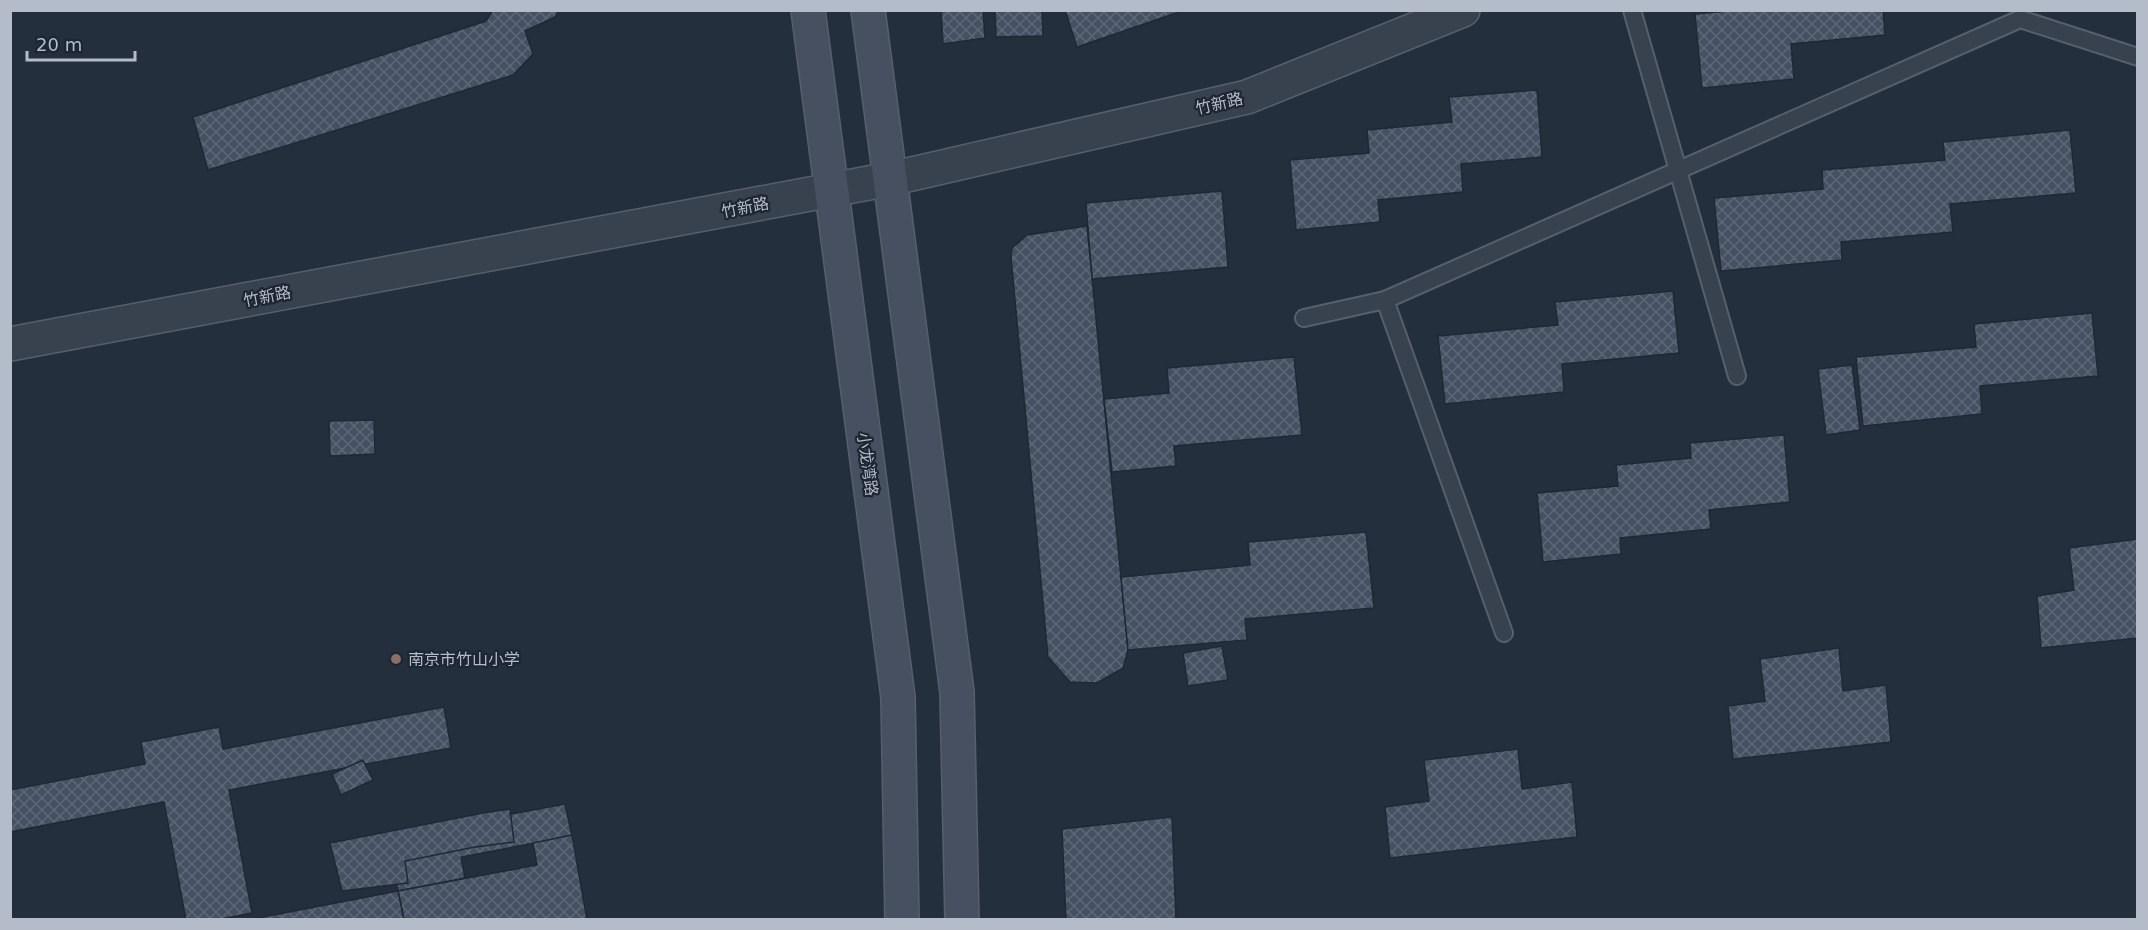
<svg xmlns="http://www.w3.org/2000/svg" width="2148" height="930" font-family="'DejaVu Sans','Noto Sans SC',sans-serif">
	<defs>
		<pattern id="building-cross-hatch" width="8" height="8" patternUnits="userSpaceOnUse" patternTransform="scale(1.5)"><rect width="8" height="8" fill="#455162"/><path d="M0 0l8 8M0 8l8-8" fill="none" stroke="#5d6877"/></pattern>
	</defs>
	<rect width="100%" height="100%" fill="#242f3e"/>
	<g fill="url(#building-cross-hatch)" stroke="#1f2835" stroke-width="1.5">
		<polygon points="493,10 559,10 555,17 525,31 533,54 513,75 208,170 193,117 486,21"/>
		<polygon points="941,10 983,10 985,38 943,44"/>
		<polygon points="995,10 1042,10 1043,36 996,37"/>
		<polygon points="1065,10 1185,10 1077,47"/>
		<polygon points="1739,10 1883,10 1885,35 1791,44 1794,79 1702,88 1695,14"/>
		<polygon points="1537,90 1542,157 1461,164 1463,192 1378,200 1380,222 1296,230 1290,160 1369,153 1367,130 1452,122 1449,97"/>
		<polygon points="2070,130 2076,193 1950,204 1953,232 1841,242 1842,260 1721,271 1714,198 1823,189 1822,170 1945,160 1943,142"/>
		<polygon points="1222,191 1228,267 1092,279 1086,203"/>
		<polygon points="1087,226 1128,650 1123,668 1097,683 1070,682 1048,657 1011,257 1012,248 1027,235"/>
		<polygon points="1673,291 1679,353 1562,364 1564,392 1445,404 1438,336 1558,325 1555,302"/>
		<polygon points="2092,313 2098,376 1980,386 1982,414 1863,426 1856,357 1976,347 1974,324"/>
		<polygon points="1294,357 1302,435 1174,446 1176,466 1112,472 1104,399 1169,393 1167,368"/>
		<polygon points="1852,365 1860,430 1826,435 1818,369"/>
		<polygon points="374,420 375,454 330,456 329,421"/>
		<polygon points="1784,435 1790,502 1709,510 1711,529 1620,538 1621,554 1543,562 1537,493 1618,486 1616,465 1691,458 1690,443"/>
		<polygon points="1366,532 1374,608 1245,619 1247,640 1128,650 1121,577 1250,565 1248,542"/>
		<polygon points="2138,539 2138,638 2041,648 2037,596 2074,590 2069,548"/>
		<polygon points="1222,646 1228,680 1188,686 1183,653"/>
		<polygon points="1839,648 1843,691 1886,685 1891,742 1733,759 1728,706 1765,701 1760,659"/>
		<polygon points="444,707 451,748 229,790 252,913 216,920 186,920 164,802 10,832 10,790 145,764 141,742 219,727 223,749"/>
		<polygon points="1518,749 1522,789 1572,782 1577,837 1390,858 1385,807 1429,801 1424,760"/>
		<polygon points="363,760 373,780 341,795 332,774"/>
		<polygon points="565,804 572,836 461,857 465,878 398,891 388,837"/>
		<polygon points="510,809 514,842 475,847 405,861 408,883 342,891 330,843 483,813"/>
		<polygon points="1172,817 1176,920 1066,920 1062,829"/>
		<polygon points="572,835 587,920 404,920 398,891 537,865 533,843"/>
		<polygon points="398,891 404,920 248,920"/>
	</g>
	<g fill="none" stroke-linecap="round" stroke-linejoin="round">
		<g stroke="#565f6c" stroke-width="20">
			<g id="service">
				<polyline points="1632,10 1737,376"/>
				<polyline points="1385,300 1504,633"/>
				<polyline points="1304,318 1385,300 2020,19 2138,57"/>
			</g>
		</g>
		<g stroke="#565f6c" stroke-width="36">
			<polyline id="minor" points="10,344 890,179 1247,97 1463,10"/>
		</g>
		<g stroke="#565f6c" stroke-width="36">
			<g id="secondary">
				<polyline points="808,10 898,697 902,920"/>
				<polyline points="868,10 957,692 962,920"/>
			</g>
		</g>
		<use href="#service" stroke="#38414e" stroke-width="16"/>
		<use href="#minor" stroke="#38414e" stroke-width="33"/>
		<use href="#secondary" stroke="#465061" stroke-width="33"/>
	</g>
	<circle fill="#8d6e63" stroke="#1d2633" stroke-width="2" cx="396" cy="659" r="6"/>
	<g text-anchor="middle" stroke-width="4.5" stroke-linejoin="round" paint-order="stroke">
		<g font-size="16" fill="#b4bcc9" stroke="#1d2633">
			<text transform="translate(1219 103) rotate(-13)" y="6">竹新路</text>
			<text transform="translate(745 207) rotate(-11)" y="6">竹新路</text>
			<text transform="translate(267 296) rotate(-11)" y="6">竹新路</text>
			<text transform="translate(868 464) rotate(82)" y="6">小龙湾路</text>
		</g>
		<g font-size="16" fill="#b4bcc9" stroke="#1d2633" text-anchor="start">
			<text x="408" y="665">南京市竹山小学</text>
		</g>
	</g>
	<rect width="2148" height="930" fill="none" stroke="#b4bcc9" stroke-width="24"/>
	<path d="M27 51v9h108v-9" fill="none" stroke="#b4bcc9" stroke-width="3"/>
	<text x="36" y="51" font-size="18" fill="#b4bcc9" stroke="#1d2633" stroke-width="4.5" paint-order="stroke">20 m</text>
</svg>
